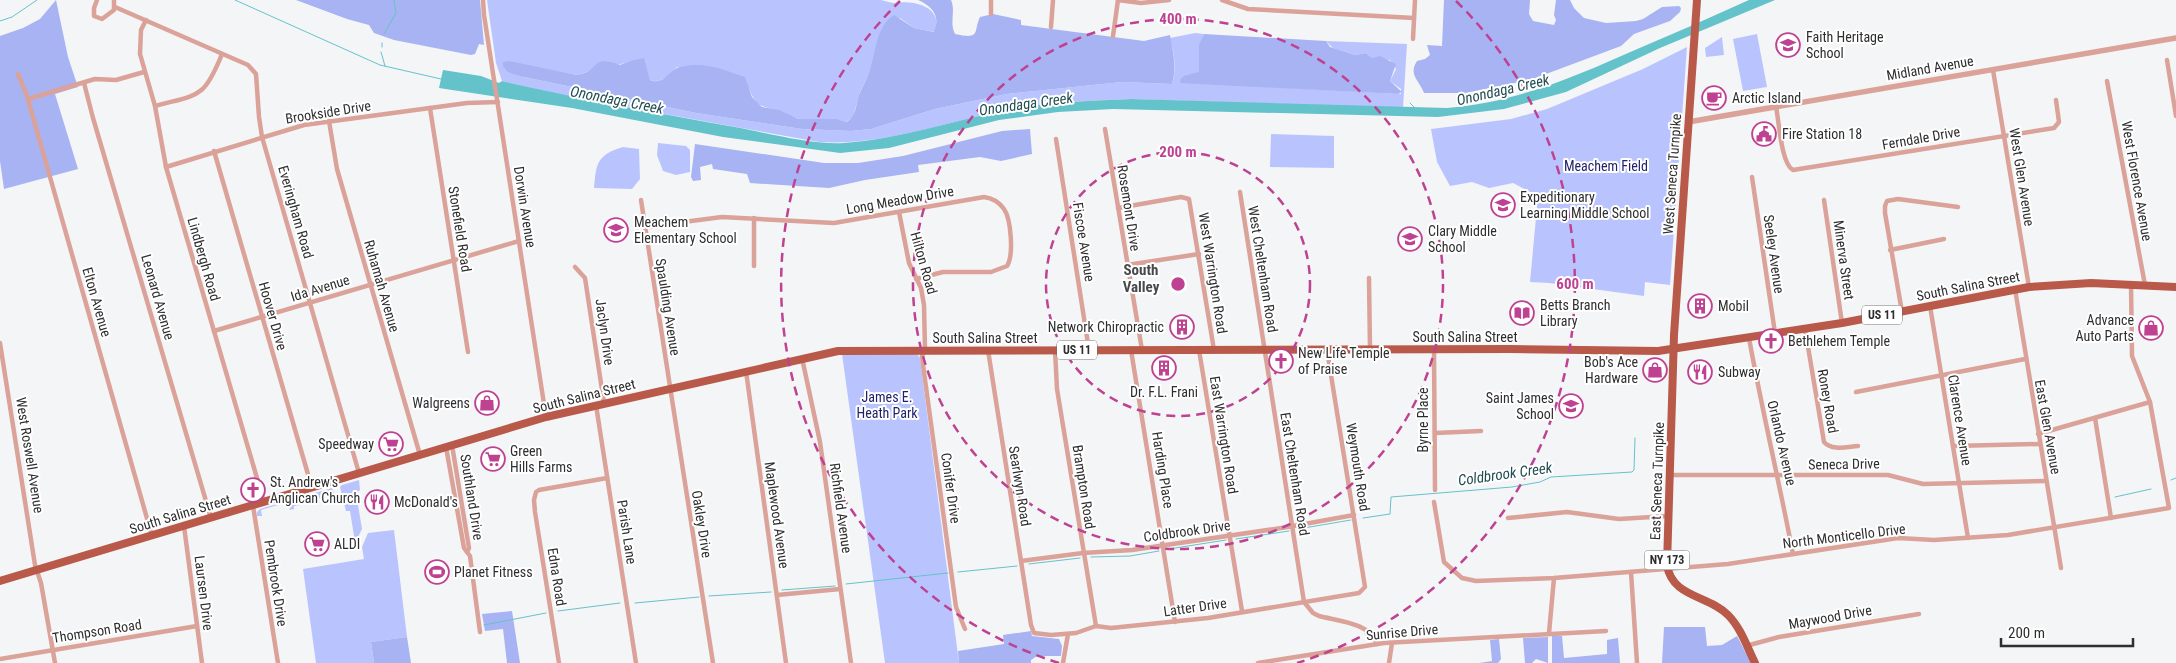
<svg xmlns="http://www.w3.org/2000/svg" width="2176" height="663" font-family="'Roboto Condensed',sans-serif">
	<rect width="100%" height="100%" fill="#f4f5f7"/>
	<g fill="#b9c4fe">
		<path d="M487 0H881L893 3C913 0 944 6 935 32L914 28 900 18 882 28 871 69 860 92 853 117 846 122C830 118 813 122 799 119 792 118 786 112 778 110 760 106 757 107 749 89L677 67C668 75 662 84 650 80L648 75 630 61C618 66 606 67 593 70 587 71 583 74 577 75L504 62V69L524 77 696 113 802 129 851 131 871 129 935 109 1007 94 1122 82 1172 84C1177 68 1174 53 1170 38L1195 33 1204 34C1198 48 1202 59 1199 73L1186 75 1291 88 1398 94H1401V89L1390 81 1396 69 1390 60 1372 58 1366 53 1355 55 1333 48 1326 41 1407 44 1403 108 1131 99C1089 101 1047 102 1006 110 944 123 882 146 819 142L570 97 502 81 496 63Z"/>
		<polygon points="1757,34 1767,87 1743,91 1733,39"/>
		<polygon points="1722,37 1724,55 1706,57 1705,48"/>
		<polygon points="1687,47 1670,285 1645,282 1644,296 1549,283 1530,282 1538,196 1513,183 1489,188 1472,182 1450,186 1437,162 1431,129 1511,119 1547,109 1643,69"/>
		<polygon points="1271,134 1334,136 1334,168 1270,167"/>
		<polygon points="658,143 686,146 690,150 690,172 676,175 663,171 657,155"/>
		<path d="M623 147 639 149 640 179 632 189 594 188C596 163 597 155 623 147Z"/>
		<polygon points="842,354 917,354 920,358 959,663 885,663"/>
		<polygon points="359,480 360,490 356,493 362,529 352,549 351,543 355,542 350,511 346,511 340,487 342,485"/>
		<polygon points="332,488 336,497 335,500 333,496 298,501 299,505 294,506 294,509 290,510 288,502 261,510 262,516 257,516 257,512 260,509"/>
		<polygon points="394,530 407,637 371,642 374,663 316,663 303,569 364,559 362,547 368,533"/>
	</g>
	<g fill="#a7b3f2">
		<polygon points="56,0 68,57 78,87 55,94 78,169 4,189 0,161 0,36 23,28 40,19"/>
		<polygon points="296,0 480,0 484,45 479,44 475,54 471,55 394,40 374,33 369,25 347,19"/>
		<path d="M918 0H951C956 11 949 23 955 34 982 40 973 31 980 17L993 14 1021 20V25L1144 41 1170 35C1173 52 1177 67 1172 84L1122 82 1007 94 935 109 871 129 851 131 802 129 696 113 524 77C516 74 501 73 503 62L509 61 577 75C602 71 589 54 620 65L630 61 644 58 650 80C664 86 668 70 680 67 705 61 721 69 745 77L752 97 762 107 780 110 798 119H836L846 122C856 118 856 104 859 95 862 87 867 79 870 70 876 52 876 26 894 15L914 28 934 32C941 16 932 6 918 0Z"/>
		<path d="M1444 0H1530L1529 14 1533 21 1554 25 1556 20 1554 15 1556 0H1570L1574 8 1584 18 1606 23 1636 21 1643 19 1662 7 1679 6 1681 8 1680 12 1670 21 1634 34 1621 46 1530 80 1465 93H1424C1419 80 1408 75 1417 61L1425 59 1430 55 1427 45 1442 46Z"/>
		<polygon points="1204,34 1326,41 1330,47 1355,55 1366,53 1372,58 1380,56 1396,64 1390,81 1402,92 1398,94 1180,83 1181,78 1186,75 1199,72 1199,45"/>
		<polygon points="1030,129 1032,154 1001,161 980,157 918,165 919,172 865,180 829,188 750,183 747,174 713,169 712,164 700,167 701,180 693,181 691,177 695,144 824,163 858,163 903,156 1002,131"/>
		<polygon points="512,611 520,663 507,663 503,629 485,631 482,614"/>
		<polygon points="1664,627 1705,627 1707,646 1722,645 1737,636 1751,663 1662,663"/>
		<polygon points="1031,631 1032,636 1059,639 1062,646 1061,656 1037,656 1031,660 1031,663 959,663 958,651 1004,644 1003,635"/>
		<polygon points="1552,636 1562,636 1564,658 1607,654 1607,640 1618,638 1620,663 1552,663"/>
		<polygon points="407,637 411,663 374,663 371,642"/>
		<polygon points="1548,637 1548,663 1536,659 1532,663 1525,663 1523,638"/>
		<polygon points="1499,639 1501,659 1498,663 1479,663 1492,661 1490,640"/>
	</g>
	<path fill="#64c3ca" d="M1749 0H1775L1660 48 1566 92 1504 109 1438 117 1113 109 1058 112 999 120 889 148 840 153 723 137 572 108 439 88 443 70 481 76 499 83 502 81C579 99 657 113 735 127 767 133 812 145 844 143 899 139 952 121 1007 110 1047 102 1089 101 1131 99L1447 108C1514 103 1574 77 1635 50 1673 34 1711 17 1749 0Z"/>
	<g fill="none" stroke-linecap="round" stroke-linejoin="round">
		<g stroke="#64c3ca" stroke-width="1">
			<polyline points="235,0 380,65 441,79"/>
			<polyline points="0,21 12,17 37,0"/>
			<polyline points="384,34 396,13 394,0"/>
			<polyline points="382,47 382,43"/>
			<polyline points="381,52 385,66"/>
			<polyline points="1410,103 1415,108"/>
			<polyline points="2171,480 2176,478"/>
			<polyline points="2115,497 2151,489"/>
			<polyline points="1363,518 1390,514 1391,497 1512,487 1540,482 1551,477 1632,472 1634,470 1635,438"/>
			<polyline points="1298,529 1351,520"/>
			<polyline points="1236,539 1289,531"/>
			<polyline points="1169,549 1226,540"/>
			<polyline points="1091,557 1130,556 1159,551"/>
			<polyline points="1029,564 1080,558"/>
			<polyline points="958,572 1017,566"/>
			<polyline points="846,584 948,573"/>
			<polyline points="782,590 835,586"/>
			<polyline points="709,596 771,592"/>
			<polyline points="635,603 699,597"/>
			<polyline points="558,611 620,603"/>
			<polyline points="484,625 546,613"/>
		</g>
		<g stroke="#daa298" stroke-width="4.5">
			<polyline points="97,0 94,8 94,16 102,19 114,10 114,0"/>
			<polyline points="483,0 484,15 546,417"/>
			<polyline points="991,0 991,14"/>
			<polyline points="1118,0 1141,3 1169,0"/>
			<polyline points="1222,0 1248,9 1414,18"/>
			<polyline points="115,7 248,65 256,74 259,117 262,137 359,473"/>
			<polyline points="146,20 141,30 140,54 155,106 166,167 264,502"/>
			<polyline points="1051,27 1053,0"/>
			<polyline points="1113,36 1118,0"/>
			<polyline points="1413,39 1415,0"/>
			<polyline points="2167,60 2176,116"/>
			<polyline points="1993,70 2029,287"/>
			<polyline points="18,74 27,96 152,536"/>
			<polyline points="2107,81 2145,285"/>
			<polyline points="84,83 93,118 211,518"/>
			<polyline points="28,99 95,79 116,80 144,72"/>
			<path d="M155 106C199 94 204 99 222 54"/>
			<path d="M1776 107C1779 120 1781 164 1793 170L2054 128 2059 122 2056 100"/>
			<polyline points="430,108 468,352"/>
			<polyline points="329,121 337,169 420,455"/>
			<polyline points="1105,129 1142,350"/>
			<polyline points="1056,139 1089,350"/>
			<polyline points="214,151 312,488"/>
			<polyline points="166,167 304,125 467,103 498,102"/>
			<polyline points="1752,177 1775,333"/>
			<path d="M1240 192 1304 602 1313 613 1319 616C1338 621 1371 623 1377 644"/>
			<polyline points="641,200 713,663"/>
			<polyline points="1824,200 1842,323"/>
			<polyline points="1118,208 1181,197 1189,199 1214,350"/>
			<polyline points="899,212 909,263 921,288 924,305 925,350 922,356 923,365 956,607 965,629"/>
			<polyline points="754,218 754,266"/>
			<path d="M645 227 722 217 834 223 984 197C992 198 999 202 1004 209 1011 219 1014 255 1007 266L991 272H943L916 279"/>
			<polyline points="1890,250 1944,239"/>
			<polyline points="1127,265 1199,254"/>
			<polyline points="575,267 585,278 604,403"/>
			<polyline points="1369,278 1370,349"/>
			<polyline points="2015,289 2061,568"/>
			<polyline points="1930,306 1968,538"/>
			<polyline points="1902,312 1885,213 1885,206 1887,201 1898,199 1958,207"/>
			<path d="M1805 329 1824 442C1832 451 1846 447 1858 446"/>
			<polyline points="214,331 519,241"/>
			<path d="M1749 338C1762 410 1779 481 1793 554"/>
			<polyline points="0,343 35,565 41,583 55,663"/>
			<polyline points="1434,349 1435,490"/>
			<polyline points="988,350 1031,625 1034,633 1051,635 1076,633 1096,626 1111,628 1208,618 1359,593 1365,587 1327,350"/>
			<polyline points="1055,350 1057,389 1096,626"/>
			<polyline points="1131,350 1175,622"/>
			<polyline points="1199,350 1242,611"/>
			<polyline points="802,358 820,442 851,663"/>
			<polyline points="746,371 786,663"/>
			<polyline points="1856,392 2025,359"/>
			<polyline points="596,405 636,663"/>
			<polyline points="2095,418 2111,518"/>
			<polyline points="1435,433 1481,431"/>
			<polyline points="2038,434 2150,402"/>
			<polyline points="452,445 469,548 467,552"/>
			<polyline points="1953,446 2039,444"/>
			<polyline points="446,447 464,548 470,556 480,632"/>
			<polyline points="1670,475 1888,475 1923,484 2046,481"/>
			<polyline points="1434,502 1444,562 1462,578 1476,581 1554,578 1728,564 1898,538 1934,540 2008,535 2169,508 2150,402 2132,356 2131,284"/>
			<polyline points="253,506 278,663"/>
			<polyline points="1508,518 1567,512 1619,519 1669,516"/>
			<polyline points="184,526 202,663"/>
			<polyline points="1021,561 1083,553 1132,550 1288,527 1354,515"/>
			<polyline points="1631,572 1637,663"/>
			<polyline points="777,595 840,589"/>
			<polyline points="1549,633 1554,578"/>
			<polyline points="1746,646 1779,637 1919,614"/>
			<polyline points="0,659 197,626"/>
			<polyline points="559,663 535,512 534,500 536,492 539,490 607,478"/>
			<polyline points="1063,663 1068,634"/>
			<polyline points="1258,663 1384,643 1606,631"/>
			<polyline points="1389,663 1392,643"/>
		</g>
		<polyline stroke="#daa298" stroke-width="5.5" points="1688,122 2176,38"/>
		<g stroke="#b9594a" stroke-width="8">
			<path d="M1697 0 1674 335 1667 565C1672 598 1709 595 1728 615 1741 628 1747 647 1755 663"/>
			<polyline points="0,581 546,417 838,351 1510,349 1658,351 1842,323 2029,287 2091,283 2176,287"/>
		</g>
	</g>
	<g fill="none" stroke="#be4291" stroke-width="2.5" stroke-dasharray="9 6">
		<circle cx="1178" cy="284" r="132"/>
		<circle cx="1178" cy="284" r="265"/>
		<path d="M1059 663A397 397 0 0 1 900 1M1456 1A397 397 0 0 1 1297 663"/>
	</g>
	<defs>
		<g id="school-ring" transform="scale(1.25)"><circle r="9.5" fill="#fff" stroke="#be4291" stroke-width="1.5"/><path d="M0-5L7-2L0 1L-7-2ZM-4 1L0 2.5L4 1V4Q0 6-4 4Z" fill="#be4291"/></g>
		<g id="cafe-ring" transform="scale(1.25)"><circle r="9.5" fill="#fff" stroke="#be4291" stroke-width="1.5"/><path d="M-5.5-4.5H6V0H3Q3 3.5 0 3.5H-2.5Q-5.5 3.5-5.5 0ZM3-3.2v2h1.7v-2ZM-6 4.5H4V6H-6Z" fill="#be4291"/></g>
		<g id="civic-ring" transform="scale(1.25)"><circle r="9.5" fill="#fff" stroke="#be4291" stroke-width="1.5"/><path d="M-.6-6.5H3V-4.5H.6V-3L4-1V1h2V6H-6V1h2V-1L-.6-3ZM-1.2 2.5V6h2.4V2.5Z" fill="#be4291"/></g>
		<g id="building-ring" transform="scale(1.25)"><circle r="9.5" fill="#fff" stroke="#be4291" stroke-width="1.5"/><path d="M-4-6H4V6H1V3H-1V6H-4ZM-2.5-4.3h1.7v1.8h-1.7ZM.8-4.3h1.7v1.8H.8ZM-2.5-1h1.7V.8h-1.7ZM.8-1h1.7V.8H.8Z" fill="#be4291"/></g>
		<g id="library-ring" transform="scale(1.25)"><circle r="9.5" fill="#fff" stroke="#be4291" stroke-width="1.5"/><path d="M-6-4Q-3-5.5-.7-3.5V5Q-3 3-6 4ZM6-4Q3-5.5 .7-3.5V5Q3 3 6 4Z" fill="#be4291"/></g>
		<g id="shop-ring" transform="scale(1.25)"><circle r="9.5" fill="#fff" stroke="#be4291" stroke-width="1.5"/><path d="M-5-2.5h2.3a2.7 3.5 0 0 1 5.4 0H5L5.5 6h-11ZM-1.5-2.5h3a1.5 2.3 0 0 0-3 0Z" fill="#be4291"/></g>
		<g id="church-ring" transform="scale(1.25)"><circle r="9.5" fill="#fff" stroke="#be4291" stroke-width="1.5"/><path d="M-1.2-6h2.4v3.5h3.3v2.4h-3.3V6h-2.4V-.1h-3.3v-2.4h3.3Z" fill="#be4291"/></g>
		<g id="restaurant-ring" transform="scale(1.25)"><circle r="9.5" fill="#fff" stroke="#be4291" stroke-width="1.5"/><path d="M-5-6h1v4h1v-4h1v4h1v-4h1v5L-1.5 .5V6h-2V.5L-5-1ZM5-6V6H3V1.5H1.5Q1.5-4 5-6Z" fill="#be4291"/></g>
		<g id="supermarket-ring" transform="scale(1.25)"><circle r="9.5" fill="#fff" stroke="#be4291" stroke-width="1.5"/><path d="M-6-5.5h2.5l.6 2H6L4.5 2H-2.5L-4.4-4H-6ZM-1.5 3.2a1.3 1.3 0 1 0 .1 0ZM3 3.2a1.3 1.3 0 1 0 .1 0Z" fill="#be4291"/></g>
		<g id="stadium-ring" transform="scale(1.25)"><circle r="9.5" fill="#fff" stroke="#be4291" stroke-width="1.5"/><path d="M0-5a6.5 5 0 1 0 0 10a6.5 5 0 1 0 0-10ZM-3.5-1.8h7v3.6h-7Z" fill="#be4291"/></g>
	</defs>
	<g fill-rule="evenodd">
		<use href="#school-ring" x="1788" y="45"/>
		<use href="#cafe-ring" x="1714" y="98"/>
		<use href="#civic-ring" x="1764" y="134"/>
		<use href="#school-ring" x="1503" y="205"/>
		<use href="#school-ring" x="616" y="230"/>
		<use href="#school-ring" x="1410" y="239"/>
		<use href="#building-ring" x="1700" y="306"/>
		<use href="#library-ring" x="1522" y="313"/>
		<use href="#building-ring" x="1182" y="327"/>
		<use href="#shop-ring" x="2151" y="328"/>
		<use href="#church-ring" x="1771" y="341"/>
		<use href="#church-ring" x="1281" y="361"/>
		<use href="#building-ring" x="1164" y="368"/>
		<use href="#shop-ring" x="1655" y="370"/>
		<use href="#restaurant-ring" x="1700" y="372"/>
		<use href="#shop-ring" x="487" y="403"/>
		<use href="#school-ring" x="1571" y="406"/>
		<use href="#supermarket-ring" x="391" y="444"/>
		<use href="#supermarket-ring" x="493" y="459"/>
		<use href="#church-ring" x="253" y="490"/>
		<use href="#restaurant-ring" x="377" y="502"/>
		<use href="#supermarket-ring" x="317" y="544"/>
		<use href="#stadium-ring" x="437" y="572"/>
	</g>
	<g text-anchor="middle" stroke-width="4" stroke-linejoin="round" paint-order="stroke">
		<g fill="#fff" stroke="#6d6d6d" stroke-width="1">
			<rect x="1862" y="305.5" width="40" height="19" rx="4"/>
			<rect x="1057" y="340.5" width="40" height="19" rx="4"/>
			<rect x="1644.5" y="550.5" width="45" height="19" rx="4"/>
		</g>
		<g font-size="12" font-weight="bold" fill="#2e2e2f">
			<text x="1882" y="319">US 11</text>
			<text x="1077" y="354">US 11</text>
			<text x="1667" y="564">NY 173</text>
		</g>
		<g font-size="14" fill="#2e2e2f" stroke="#fff" text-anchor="start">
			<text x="1806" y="42">Faith Heritage<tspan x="1806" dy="16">School</tspan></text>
			<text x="1732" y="103">Arctic Island</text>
			<text x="1782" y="139">Fire Station 18</text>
			<text x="1520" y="202">Expeditionary<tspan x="1520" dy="16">Learning Middle School</tspan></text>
			<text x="634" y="227">Meachem<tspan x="634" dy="16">Elementary School</tspan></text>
			<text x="1428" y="236">Clary Middle<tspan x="1428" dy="16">School</tspan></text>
			<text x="1540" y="310">Betts Branch<tspan x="1540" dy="16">Library</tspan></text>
			<text x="1718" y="311">Mobil</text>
			<text x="2134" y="325" text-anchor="end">Advance<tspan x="2134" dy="16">Auto Parts</tspan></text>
			<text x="1164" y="332" text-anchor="end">Network Chiropractic</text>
			<text x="1788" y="346">Bethlehem Temple</text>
			<text x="1298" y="358">New Life Temple<tspan x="1298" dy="16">of Praise</tspan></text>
			<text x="1638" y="367" text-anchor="end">Bob's Ace<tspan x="1638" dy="16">Hardware</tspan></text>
			<text x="1718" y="377">Subway</text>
			<text x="1164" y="397" text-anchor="middle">Dr. F.L. Frani</text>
			<text x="1554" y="403" text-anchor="end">Saint James<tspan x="1554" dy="16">School</tspan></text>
			<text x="470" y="408" text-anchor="end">Walgreens</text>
			<text x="374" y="449" text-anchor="end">Speedway</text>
			<text x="510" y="456">Green<tspan x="510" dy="16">Hills Farms</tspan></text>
			<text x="270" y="487">St. Andrew's<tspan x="270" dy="16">Anglican Church</tspan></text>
			<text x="394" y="507">McDonald's</text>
			<text x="334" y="549">ALDI</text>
			<text x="454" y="577">Planet Fitness</text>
		</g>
		<g font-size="14" fill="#2e2e2f" stroke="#fff">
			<text transform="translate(1930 68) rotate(-10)" y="5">Midland Avenue</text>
			<text transform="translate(328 112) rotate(-9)" y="5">Brookside Drive</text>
			<text transform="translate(1921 138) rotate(-10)" y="5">Ferndale Drive</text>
			<text transform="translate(1672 174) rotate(-86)" y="5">West Seneca Turnpike</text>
			<text transform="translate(2022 177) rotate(81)" y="5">West Glen Avenue</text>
			<text transform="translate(2137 181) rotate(80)" y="5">West Florence Avenue</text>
			<text transform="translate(900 200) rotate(-10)" y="5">Long Meadow Drive</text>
			<text transform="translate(525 207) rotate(81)" y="5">Dorwin Avenue</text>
			<text transform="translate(1129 208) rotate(81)" y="5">Rosemont Drive</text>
			<text transform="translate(296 212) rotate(74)" y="5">Everingham Road</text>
			<text transform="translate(460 229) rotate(81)" y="5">Stonefield Road</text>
			<text transform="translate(1084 242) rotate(81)" y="5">Fiscoe Avenue</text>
			<text transform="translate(1774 254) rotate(82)" y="5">Seeley Avenue</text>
			<text transform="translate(204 259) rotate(74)" y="5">Lindbergh Road</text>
			<text transform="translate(1844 260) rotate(82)" y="5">Minerva Street</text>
			<text transform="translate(924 263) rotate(74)" y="5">Hilton Road</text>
			<text transform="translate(1263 269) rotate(81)" y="5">West Cheltenham Road</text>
			<text transform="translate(1213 273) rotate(81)" y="5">West Warrington Road</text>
			<text transform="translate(382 286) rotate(74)" y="5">Ruhamah Avenue</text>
			<text transform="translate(1968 286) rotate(-11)" y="5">South Salina Street</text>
			<text transform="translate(320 288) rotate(-17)" y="5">Ida Avenue</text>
			<text transform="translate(158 297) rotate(74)" y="5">Leonard Avenue</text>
			<text transform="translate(97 302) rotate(74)" y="5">Elton Avenue</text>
			<text transform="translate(668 307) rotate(81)" y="5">Spaulding Avenue</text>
			<text transform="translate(273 316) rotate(74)" y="5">Hoover Drive</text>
			<text transform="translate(605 332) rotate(82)" y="5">Jaclyn Drive</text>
			<text x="1465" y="342">South Salina Street</text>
			<text x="985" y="343">South Salina Street</text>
			<text transform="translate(584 396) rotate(-14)" y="5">South Salina Street</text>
			<text transform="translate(1828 401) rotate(80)" y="5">Roney Road</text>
			<text transform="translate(1423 420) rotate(-90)" y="5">Byrne Place</text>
			<text transform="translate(1960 420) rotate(81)" y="5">Clarence Avenue</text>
			<text transform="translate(2048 427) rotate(80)" y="5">East Glen Avenue</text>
			<text transform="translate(1224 435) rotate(81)" y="5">East Warrington Road</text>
			<text transform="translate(1782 443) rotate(77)" y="5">Orlando Avenue</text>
			<text transform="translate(30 455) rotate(81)" y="5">West Roswell Avenue</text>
			<text transform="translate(1844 464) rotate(-1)" y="5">Seneca Drive</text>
			<text transform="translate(1358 467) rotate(81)" y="5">Weymouth Road</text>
			<text transform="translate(1163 470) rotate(81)" y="5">Harding Place</text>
			<text transform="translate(1295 474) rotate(81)" y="5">East Cheltenham Road</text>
			<text transform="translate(1657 481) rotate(-88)" y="5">East Seneca Turnpike</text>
			<text transform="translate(1020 486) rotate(81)" y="5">Searlwyn Road</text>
			<text transform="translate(1084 487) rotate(81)" y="5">Brampton Road</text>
			<text transform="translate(951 488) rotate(82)" y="5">Conifer Drive</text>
			<text transform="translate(472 497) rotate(81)" y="5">Southland Drive</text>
			<text transform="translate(841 508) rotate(82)" y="5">Richfield Avenue</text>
			<text transform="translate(180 514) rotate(-17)" y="5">South Salina Street</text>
			<text transform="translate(777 515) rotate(82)" y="5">Maplewood Avenue</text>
			<text transform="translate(702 524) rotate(81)" y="5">Oakley Drive</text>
			<text transform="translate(1187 531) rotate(-8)" y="5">Coldbrook Drive</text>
			<text transform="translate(627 532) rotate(81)" y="5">Parish Lane</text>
			<text transform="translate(1844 536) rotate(-7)" y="5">North Monticello Drive</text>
			<text transform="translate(557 577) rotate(81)" y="5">Edna Road</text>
			<text transform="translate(276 583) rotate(81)" y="5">Pembrook Drive</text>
			<text transform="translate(204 593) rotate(83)" y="5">Laursen Drive</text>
			<text transform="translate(1195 607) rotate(-8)" y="5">Latter Drive</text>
			<text transform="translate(1830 617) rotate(-10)" y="5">Maywood Drive</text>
			<text transform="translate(97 631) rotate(-9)" y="5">Thompson Road</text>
			<text transform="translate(1402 632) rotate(-5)" y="5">Sunrise Drive</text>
		</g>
		<g font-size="14" fill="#21236a" stroke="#fff">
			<text x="1606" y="171">Meachem Field</text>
			<text x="887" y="402">James E.<tspan x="887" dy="16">Heath Park</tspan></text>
		</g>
		<g font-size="15" font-style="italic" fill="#224e51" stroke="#fff">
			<text transform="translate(1503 90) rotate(-13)" y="5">Onondaga Creek</text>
			<text transform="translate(617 100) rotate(11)" y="5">Onondaga Creek</text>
			<text transform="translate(1026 104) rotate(-8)" y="5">Onondaga Creek</text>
			<text transform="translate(1505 474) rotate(-8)" y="5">Coldbrook Creek</text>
		</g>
		<g font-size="15" font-weight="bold" fill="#48494b" stroke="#fff">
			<text x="1141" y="275">South<tspan x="1141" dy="17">Valley</tspan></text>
		</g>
	</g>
	<circle cx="1178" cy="284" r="8" fill="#be4291" stroke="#fff" stroke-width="2.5"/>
	<g font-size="15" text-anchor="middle" font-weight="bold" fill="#be4291" stroke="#fff" stroke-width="4" stroke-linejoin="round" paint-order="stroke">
		<text x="1178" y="24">400 m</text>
		<text x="1178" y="157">200 m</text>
		<text x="1575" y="289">600 m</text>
	</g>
	<path d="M2001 638v8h132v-8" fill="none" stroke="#2e2e2f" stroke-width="2.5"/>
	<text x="2008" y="638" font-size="15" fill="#2e2e2f" stroke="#ffffff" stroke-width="4" paint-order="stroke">200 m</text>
</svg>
